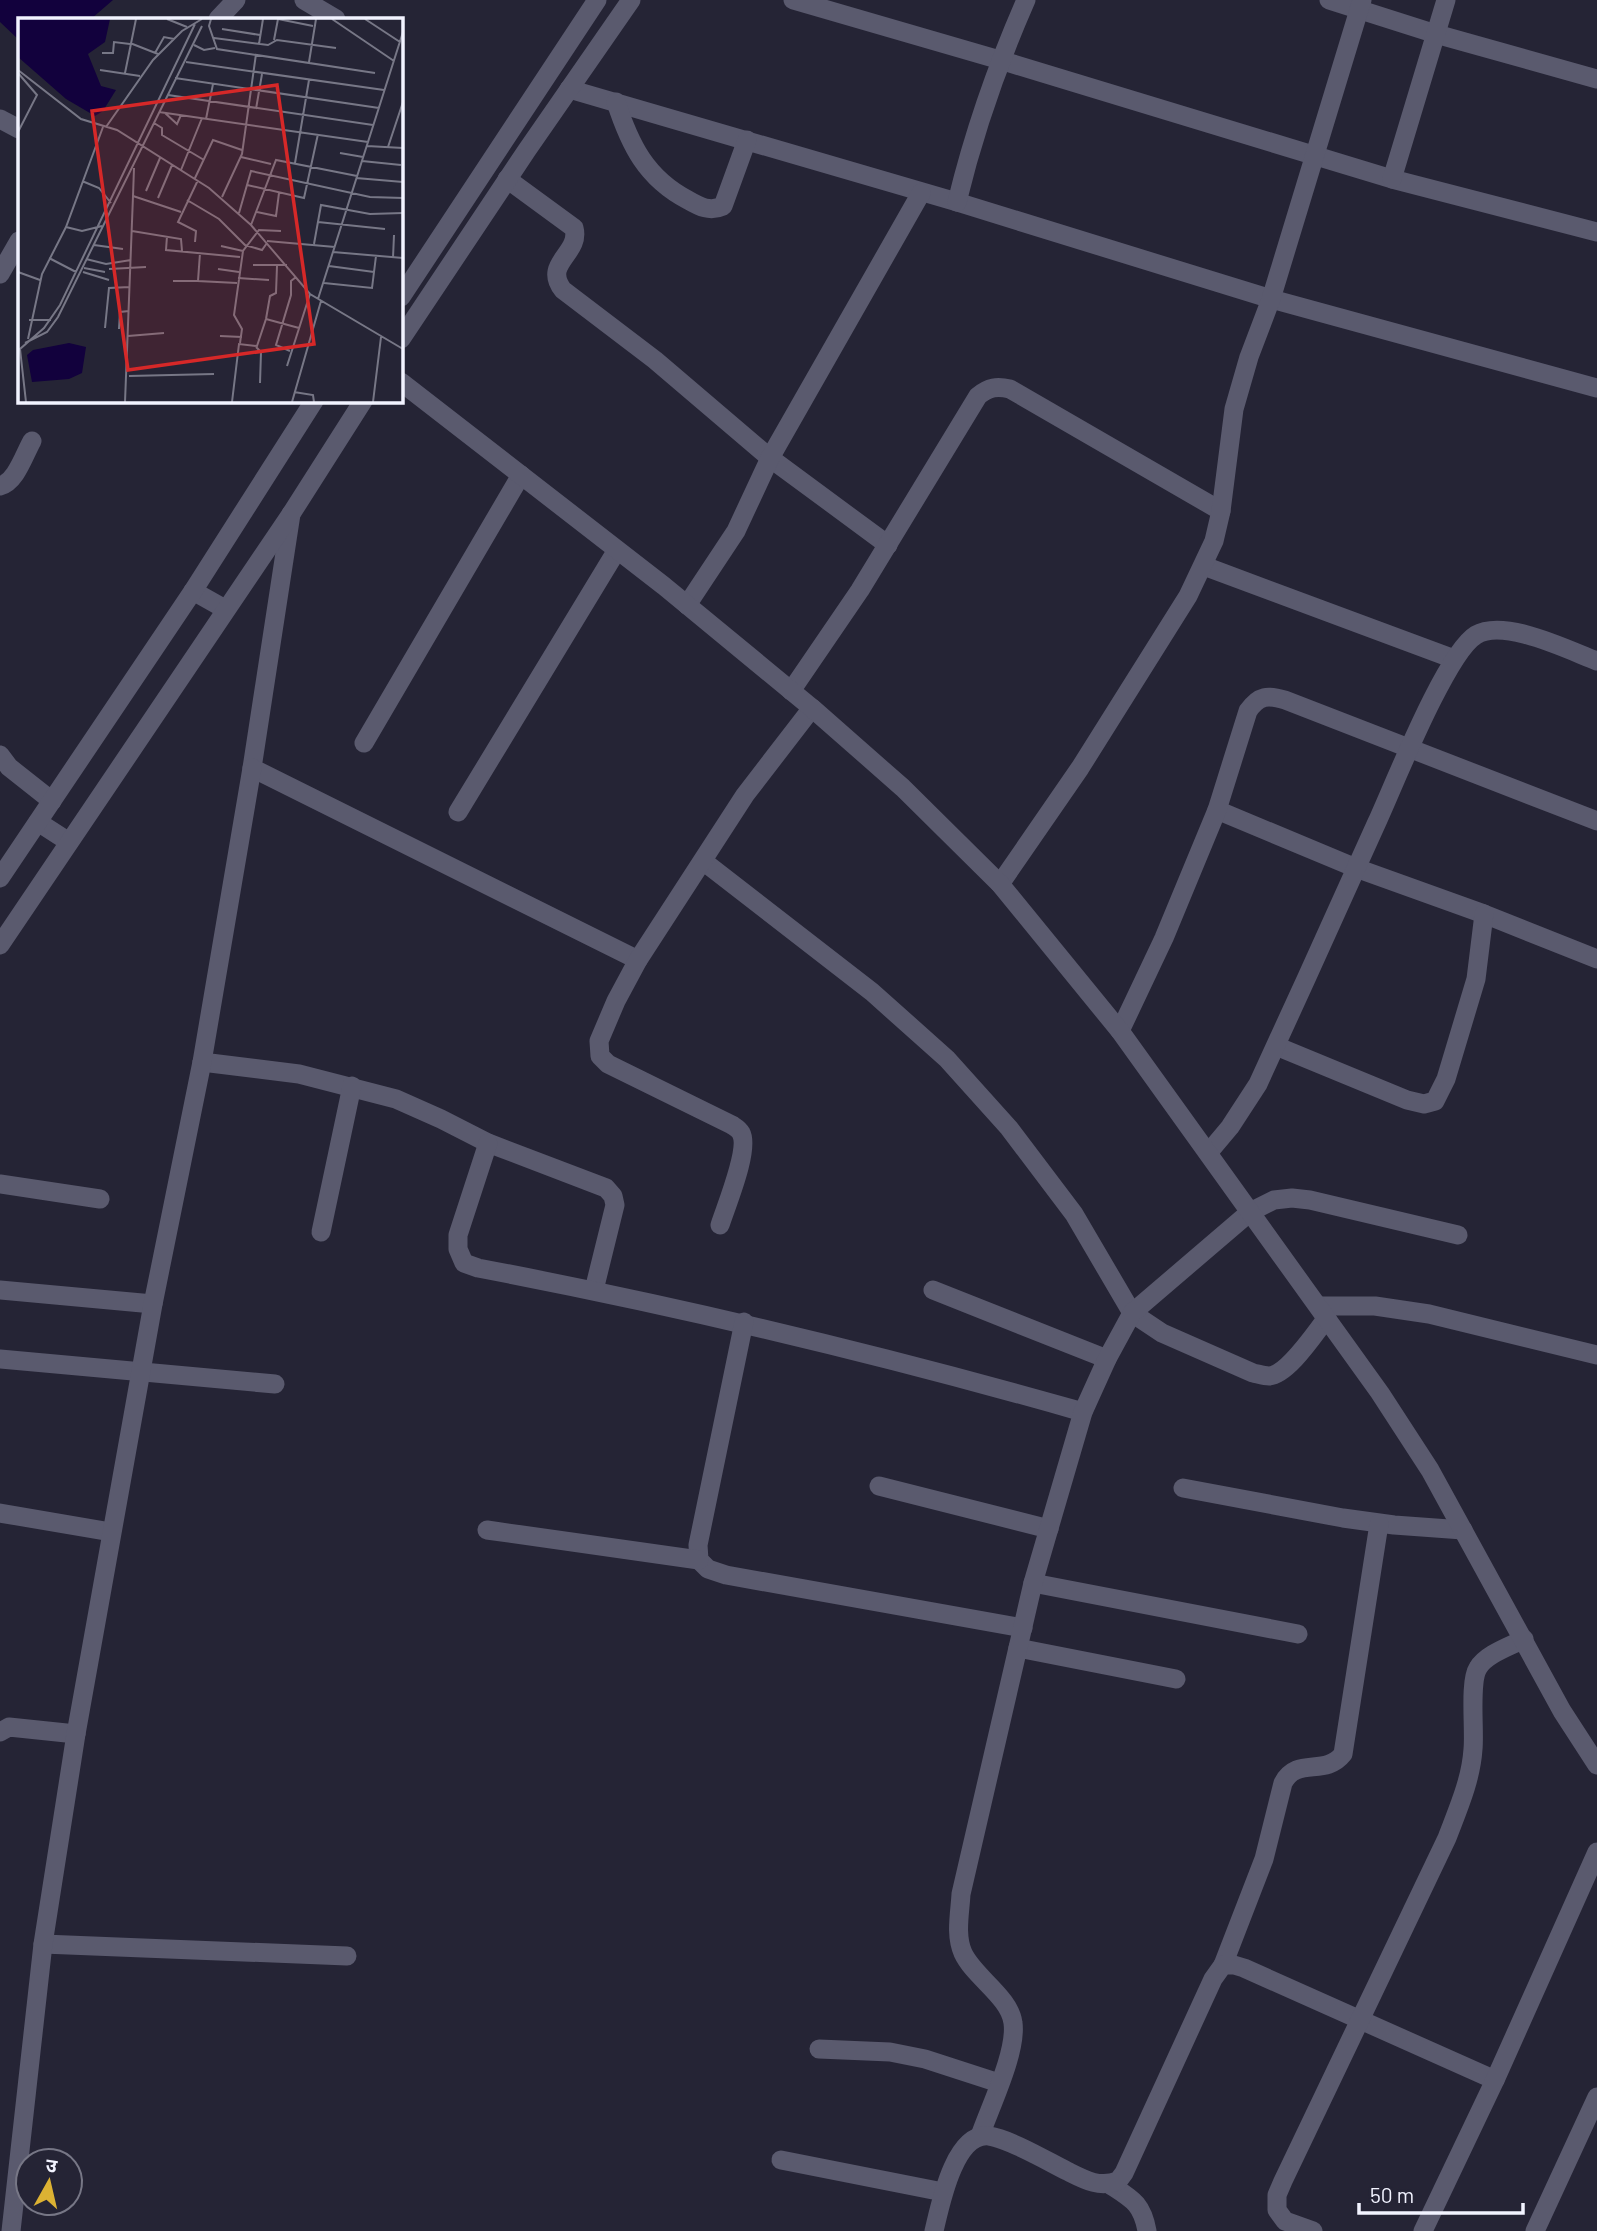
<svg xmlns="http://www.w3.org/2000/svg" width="1597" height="2231" font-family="Barlow,'Noto Sans Devanagari',sans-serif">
	<rect width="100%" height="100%" fill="#252435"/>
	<polygon fill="#12013d" points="0,0 113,0 91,19 19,19 19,40 0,22"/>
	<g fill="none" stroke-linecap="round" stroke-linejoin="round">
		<g stroke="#5a5a6e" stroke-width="19">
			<polyline points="304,0 336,19"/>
			<polyline points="793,0 1000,60 1392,179 1597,232"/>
			<polyline points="1329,0 1436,34 1597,79"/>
			<polyline points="218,19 236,0"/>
			<polyline points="569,89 957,202 1271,299 1597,388"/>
			<path d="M616 102C630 145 646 178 688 200 700 207 710 212 723 206L747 140"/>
			<path d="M507 179 574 228C581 254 542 263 563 290L655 360 770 458 888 545"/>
			<polyline points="1392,179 1446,0"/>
			<path d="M957 202C974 132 997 66 1026 0"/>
			<polyline points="0,274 19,241"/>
			<polyline points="401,297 597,0"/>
			<polyline points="401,339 527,150 631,0"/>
			<path d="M0 486C16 482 24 455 32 441"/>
			<polyline points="291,514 252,768 638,960"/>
			<polyline points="1204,566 1454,659"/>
			<polyline points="193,591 225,609"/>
			<polyline points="687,605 736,531 770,458 921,193"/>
			<path d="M791 691 860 590 978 396C989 387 997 386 1010 389L1221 511"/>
			<polyline points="364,743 521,475"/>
			<polyline points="0,755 9,767 52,801"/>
			<polyline points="1217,810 1356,868 1484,914 1597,959"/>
			<polyline points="458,812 617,550"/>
			<polyline points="38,822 69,842"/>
			<path d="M703 861 872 992 947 1059 1009 1128 1074 1214 1132 1313 1162 1333 1253 1373C1258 1374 1264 1376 1269 1376 1288 1375 1315 1333 1327 1318"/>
			<polyline points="0,878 193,591 314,401"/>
			<polyline points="1000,884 1080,768 1188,596 1214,541 1221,511 1234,409 1249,357 1271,299 1362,0"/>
			<polyline points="0,945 291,514 363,401"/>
			<path d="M1120 1031 1164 938 1217 810 1248 711C1259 695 1268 695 1285 700L1597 821"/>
			<polyline points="1276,1046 1407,1100 1424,1104 1435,1101 1446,1079 1476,979 1484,914"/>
			<polyline points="202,1062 299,1074 396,1099 441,1119 488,1143 606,1188 613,1196 615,1205 594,1290"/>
			<path d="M488 1143 458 1235V1249L464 1263 478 1268C683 1307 883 1355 1083 1412"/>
			<path d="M1209 1152 1230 1127 1258 1084C1298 997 1338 909 1377 822 1394 785 1446 653 1476 635 1504 618 1568 650 1597 661"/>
			<polyline points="0,1184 100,1199"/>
			<path d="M720 1225C726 1206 750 1149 741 1133 739 1129 735 1127 732 1125L608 1064 600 1056 599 1041 616 1001 638 960 745 795 812 708"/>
			<polyline points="321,1232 352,1086"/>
			<polyline points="0,1290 153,1304"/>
			<polyline points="933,1290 1107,1359"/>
			<polyline points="1319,1306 1375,1306 1429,1314 1597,1355"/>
			<polyline points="744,1322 698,1545 699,1560 708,1569 726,1575 1023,1628"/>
			<polyline points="0,1359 275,1384"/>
			<polyline points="879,1486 1049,1529"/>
			<polyline points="1183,1488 1343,1518 1394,1525 1463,1530"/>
			<polyline points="0,1513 111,1532"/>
			<polyline points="487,1530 699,1560"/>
			<polyline points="1033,1583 1298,1634"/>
			<polyline points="1018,1648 1176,1679"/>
			<polyline points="0,1732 9,1727 76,1734"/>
			<polyline points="43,1944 347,1956"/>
			<path d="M1223 1965 1264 1859 1283 1783C1297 1756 1325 1777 1343 1754L1379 1524"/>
			<polyline points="819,2049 890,2052 925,2059 999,2083"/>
			<path d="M980 2136C990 2107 1017 2052 1013 2023 1010 1997 974 1977 963 1953 955 1935 960 1913 961 1894L1033 1583 1083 1412 1107 1359 1132 1313 1250 1212 1274 1200 1292 1198 1310 1200 1458 1235"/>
			<polyline points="781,2160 943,2192"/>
			<path d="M1109 2184C1132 2199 1142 2203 1147 2231"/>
			<polyline points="11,2231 43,1944 76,1734 153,1304 202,1062 252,768"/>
			<path d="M934 2231C940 2206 954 2132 989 2136 1010 2139 1047 2161 1067 2171 1085 2180 1099 2188 1118 2181L1124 2173 1213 1979 1223 1965H1234L1244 1968 1495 2080"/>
			<path d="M1313 2231 1285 2221 1277 2210V2195L1283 2181 1447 1838C1458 1809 1471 1780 1473 1749 1475 1730 1469 1682 1478 1668 1486 1654 1511 1646 1524 1639"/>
			<polyline points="1423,2231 1495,2080 1597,1852"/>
			<polyline points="1535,2231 1597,2097"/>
		</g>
		<g stroke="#5a5a6e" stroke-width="19">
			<polyline points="0,119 19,129"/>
			<polyline points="401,382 664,586 812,708 903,788 1000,884 1120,1031 1380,1393 1430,1470 1562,1711 1597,1765"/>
		</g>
	</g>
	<g transform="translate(18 18)">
		<rect width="385" height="385" fill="#252435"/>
		<path d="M0 1H92L87 24 70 36 83 68 98 72 85 93 77 98 48 81 0 39ZM51 325 68 329 64 355 51 361 14 364 9 337 15 332Z" fill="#12013d"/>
		<path fill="none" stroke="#777786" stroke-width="2" d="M149 1 169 9M193 1 191 8 199 31 357 55M260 1 295 8M314 1 376 43M347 1 382 24M204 11 242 17M196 20 250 27 259 22 318 30M256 22 260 1M112 25 140 36M241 26 245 1M176 27 186 32 197 30M84 35H95L96 24 112 26M137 35 146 19 156 21M168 44 366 72M291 44 298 1M0 52 63 101 99 112 191 170 233 207 292 276 385 331M82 52 122 58M0 55 19 77 0 114M107 55 118 1M157 60 361 90M150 77 355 107M238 91 244 56M141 94 350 124M147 95 159 106 163 97M188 101 195 66M136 105 144 110V117L186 142M88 109 135 42 164 13 184 1M349 128 385 130M370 129 385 84M322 135 345 139M223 139 253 146M344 143 383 147M277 145 291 62M116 150 115 178 163 194M163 152 184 100M177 160 195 122 224 132M338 160 385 164M64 163 81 170 93 185M229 167 286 180 300 116M128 173 142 140M204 179 224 136 238 36M140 180 154 147M169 182 201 201 227 227 244 232 249 225M239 194 258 198 261 175M221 195 233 153 352 179 385 180M300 204 367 211M233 207 258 142 339 158M48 209 64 213 84 208M114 213 163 221 164 233M149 218 148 232 222 239M249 223 317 229M177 224 178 213 160 204 180 162M296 226 303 187 352 196 385 195M76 227 105 231M203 228 225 233M315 234 385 240M182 235 180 263 219 265M31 240 58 254M375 240 376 217M68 241 88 246 113 242M235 247H269M311 248 356 254M66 250 87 254M91 251 128 249M200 251 221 254M0 254 22 262M65 254 91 262M220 260 251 262M155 263H180M306 265 354 270 358 238M300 281 385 14M248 301 252 278 258 275 259 248M11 302H33M87 310 91 270 112 269M101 311 102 294 111 293M110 318 146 315M202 318 224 319M10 321 24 256 48 209 85 109M7 325 29 314 40 299 184 8M222 325 224 311 216 297 225 233 241 212 263 213M238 329 243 334 242 365M272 333 258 327 273 277V263L278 259M269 348 292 276M111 358 196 356M276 374 295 377 296 384M8 384 2 331 26 310 42 287 177 6M107 384 115 178M214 384 221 326 239 328 248 301 281 310M274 384 303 283M355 384 363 319"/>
		<path fill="#d62828" fill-opacity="0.15" stroke="#d62828" stroke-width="3.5" d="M259 67 296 326 110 352 74 93Z"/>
		<rect width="385" height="385" fill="none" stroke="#f2f3ff" stroke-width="3.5"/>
	</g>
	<g transform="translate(49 2182) rotate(8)"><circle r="33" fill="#252435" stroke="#777786" stroke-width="2"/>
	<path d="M0-5L12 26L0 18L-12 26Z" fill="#dcb233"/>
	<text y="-10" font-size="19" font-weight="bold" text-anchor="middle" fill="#f2f3ff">उ</text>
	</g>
	<path d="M1359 2203v10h164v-10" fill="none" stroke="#f2f3ff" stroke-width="3.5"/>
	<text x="1370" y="2203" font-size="21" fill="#f2f3ff" stroke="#252435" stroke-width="5" paint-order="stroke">50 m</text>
</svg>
